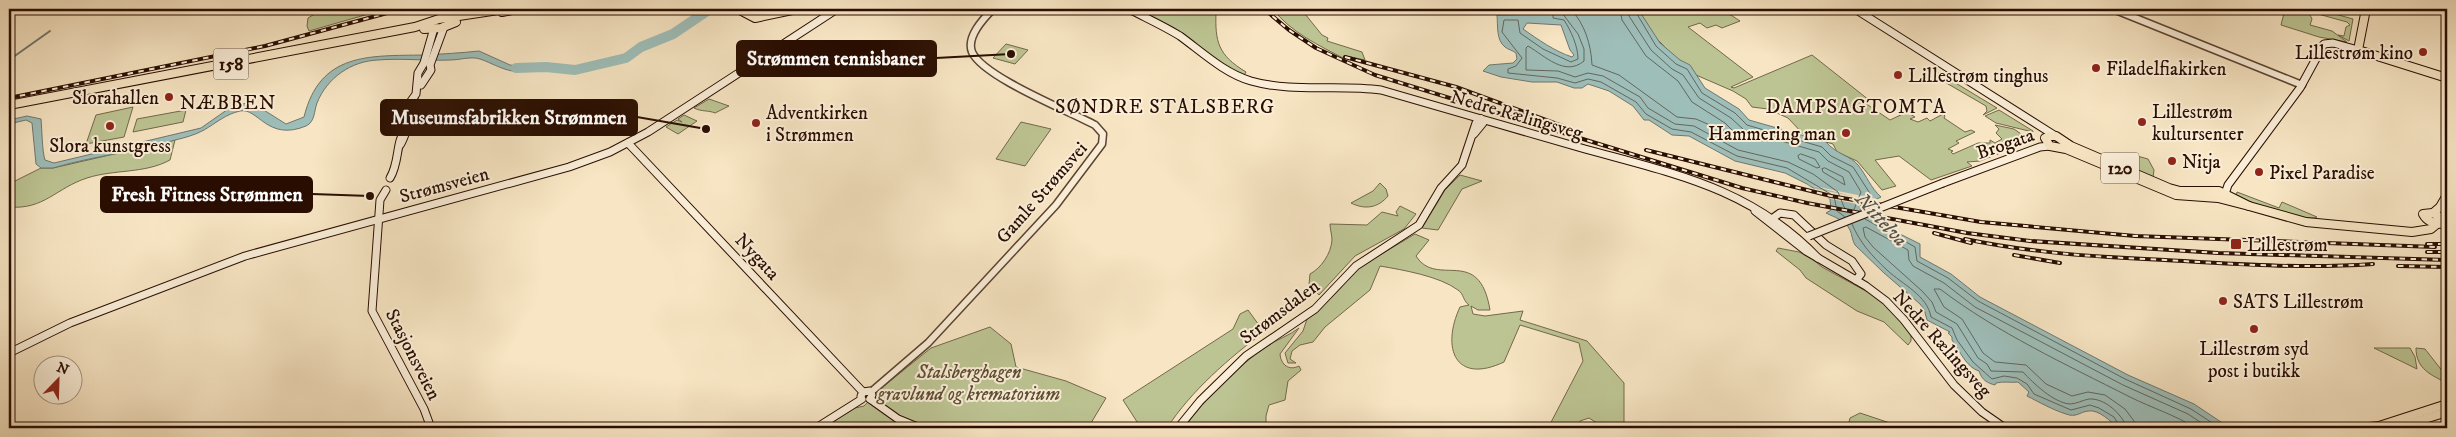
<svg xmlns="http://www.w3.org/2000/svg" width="2456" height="437" font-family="'IM FELL DW Pica',serif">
	<rect width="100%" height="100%" fill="#f7e5c3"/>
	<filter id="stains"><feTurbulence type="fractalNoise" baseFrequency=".004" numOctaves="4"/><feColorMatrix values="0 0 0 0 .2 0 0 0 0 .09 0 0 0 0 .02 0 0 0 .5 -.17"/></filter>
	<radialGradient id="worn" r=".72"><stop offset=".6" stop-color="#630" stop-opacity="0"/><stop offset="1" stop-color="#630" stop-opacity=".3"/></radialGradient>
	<g fill="#bdc493" stroke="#73684a">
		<polygon points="323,9 386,9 309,31 307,26 308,18"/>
		<path d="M1130 9H1213L1216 12C1215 42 1218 55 1246 72L1245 74 1242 76Z"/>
		<path d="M1273 9H1301L1322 35 1328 38 1327 41 1362 52 1365 60 1346 56 1345 59C1320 46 1290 32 1273 9Z"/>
		<path d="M1638 9H1681L1689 14C1713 5 1719 7 1740 21L1722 28 1716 25 1707 28 1700 23 1688 27 1753 77 1731 87 1734 88 1812 55 1869 100 1865 103 1890 120 1907 112 1915 117 1910 119 1918 122 1927 118 1930 121 1943 114 1945 116 1944 118 1965 132 1971 130 1975 132 1956 141 1959 143 1948 149 1953 151 1951 152 1953 154 1978 143H1990V140L1995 143 2002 139 1996 133 1999 129 1995 125 2014 129 2031 141 1980 161 1967 162 1972 166 1931 180 1899 156 1875 160 1896 186 1882 190 1857 161 1837 152 1833 144 1805 136 1788 118 1768 109 1752 107 1746 99 1733 91 1696 75 1691 67 1675 57 1654 36Z"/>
		<polygon points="2285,9 2313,9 2314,11 2309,13 2312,19 2310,25 2332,31 2347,42 2319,37 2281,25"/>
		<polygon points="2317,9 2353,19 2349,41 2338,35 2344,36 2346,27 2350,25 2347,22 2318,14"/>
		<polygon points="1006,44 1028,50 1015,64 993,58"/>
		<polygon points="1939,73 1997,108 1983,115 1987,111 1986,106 1936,77 1935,74"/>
		<path d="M709 99 729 106 715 113C708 110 702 112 694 108Z"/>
		<polygon points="133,107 124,137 86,144 96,115"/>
		<polygon points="186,110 183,122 133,132 137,119"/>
		<polygon points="1999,110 2033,131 2033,132 1996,123 1985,116"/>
		<polygon points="684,115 697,121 678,134 666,127 677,120 682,122 678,119"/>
		<polygon points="1021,122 1051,129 1025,166 996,159"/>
		<path d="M175 140 170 160C144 174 115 169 87 178 56 188 44 210 9 207L11 196 9 195V184L41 168H53Z"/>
		<polygon points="2130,154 2148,159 2154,170 2153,178 2119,163 2128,158"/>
		<polygon points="1460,175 1482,181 1462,189 1438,230 1422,228 1445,190"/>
		<path d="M1380 183 1386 189 1388 196C1378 208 1365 210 1351 203L1373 191Z"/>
		<path d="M2237 192 2279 208 2282 202 2317 217C2306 223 2249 203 2236 196Z"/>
		<path d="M1400 206 1416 214 1404 229 1355 256 1319 295 1309 285 1310 274C1321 268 1331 254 1332 240 1332 235 1330 229 1330 224L1367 225 1382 212 1398 216 1396 212Z"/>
		<path d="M1415 234 1429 240 1416 256C1437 289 1479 244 1490 310H1478L1471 306 1473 314 1485 316 1523 311 1520 320 1587 341 1624 383V428H1605L1589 418 1580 421 1575 428H1548L1583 361 1579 343 1520 325 1504 362C1455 385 1441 348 1460 307L1469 305C1463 301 1464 294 1458 290 1439 276 1403 270 1380 266L1370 290 1325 327 1313 342 1300 345 1292 351 1290 359 1296 363H1288L1285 353 1303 331 1307 319 1335 294 1358 268Z"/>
		<polygon points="1778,248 1799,252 1811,258 1822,267 1886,302 1911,334 1911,341 1908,345 1884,322 1857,311 1806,278 1800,270 1776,251"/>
		<path d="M1248 310 1264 332C1229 358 1191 391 1167 428H1141L1123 400 1233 329 1240 314Z"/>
		<polygon points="990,327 1011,344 1016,367 1066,381 1106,398 1088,428 823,428 855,408 864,406 880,389 931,348"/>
		<path d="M1299 328 1280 354C1281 365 1289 371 1299 366L1301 370 1288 381 1285 400 1269 405 1266 416V428H1184C1206 398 1235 368 1266 347 1277 339 1289 336 1299 328Z"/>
		<polygon points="2374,348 2410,348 2415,357 2417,369"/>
		<path d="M2416 348 2425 349 2447 377V383C2431 375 2416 369 2416 348Z"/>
		<polygon points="1860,413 1905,428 1860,428 1849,422 1850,418"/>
	</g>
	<g fill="#9ebeb9" stroke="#6f776f" fill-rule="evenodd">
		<path d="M1548 9H1638L1660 43 1680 60 1690 65 1705 88 1739 109 1749 120 1826 142C1836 154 1851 156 1858 165 1867 176 1870 187 1881 197L1866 204V213L1884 226 1920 244V257L1951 274 1980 297 2128 375 2194 404 2230 428H2118C2111 422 2099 409 2088 411 2080 412 2076 418 2066 414 2053 410 2039 402 2027 396L2029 392 2018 382C2010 383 2004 381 1996 383L1995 385C1987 383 1982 380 1979 371 1967 368 1959 350 1952 340V337L1948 333 1950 332 1927 320 1924 309 1920 304 1884 273 1855 245C1852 240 1852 234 1850 230 1845 220 1834 217 1826 213L1831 210 1830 199 1807 184 1785 173 1735 161 1689 136 1672 135 1649 120H1644L1633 106 1609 91 1588 84 1582 88H1574L1557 82H1532L1501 77 1483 71 1489 65 1513 63 1517 59 1516 53C1512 50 1509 50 1505 47 1496 40 1498 26 1497 15L1548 14ZM1527 23 1561 25 1570 50 1574 55 1572 57C1554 51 1539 40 1523 29Z"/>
		<path d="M479 51 510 65 530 68C515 78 495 64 480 59 471 56 460 60 450 60 426 61 402 58 378 60 351 61 327 78 317 103 314 111 315 122 306 126 267 142 258 107 240 111 226 114 216 123 204 130 195 135 184 138 175 140 135 152 93 156 53 168H41L36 164 32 123 26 120 9 124V120L27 116 41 119C42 129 42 151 45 160L54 163 201 128 231 107 247 103 259 107 286 124 304 117C320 52 369 56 424 55 442 54 461 53 479 51Z"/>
	</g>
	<polygon fill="#f7e5c3" points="1805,184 1838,191 1882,200 1868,206 1831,199 1819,196 1811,188 1852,196"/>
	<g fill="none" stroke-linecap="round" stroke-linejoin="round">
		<g stroke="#64665c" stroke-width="1">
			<path d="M1553 9V18L1564 20C1571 31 1578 46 1578 59L1571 62 1543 49 1520 33 1518 20H1504L1502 32 1522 58 1516 66 1508 69V73L1557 78 1575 83 1588 79 1601 82 1636 102 1646 114 1672 129 1691 132 1737 156 1787 168 1834 196 1837 211 1845 217"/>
			<path d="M1559 9 1578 34 1584 49V61C1565 77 1545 56 1528 46L1526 48V70L1558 71 1575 77 1588 73 1603 76 1640 97 1648 108 1675 124 1694 126 1738 150 1788 162 1813 174 1838 192 1844 207 1850 213 1853 212 1861 192 1849 172 1828 161 1819 152 1744 130 1731 118 1699 98 1683 75 1672 69 1651 50 1629 16 1627 9"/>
			<path d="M1571 9C1585 25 1591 44 1592 65L1619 75 1677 117 1696 119 1735 136V133L1725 123 1692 102 1678 81 1646 56 1622 20 1620 9"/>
			<polyline points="1634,9 1656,46 1676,64 1687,69 1702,93 1735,113 1747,125 1822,147 1831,156 1853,167 1871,195 1862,201 1860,211"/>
			<polygon points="1801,154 1815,159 1820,167 1817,168 1799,159 1798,156"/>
			<polygon points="1825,168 1843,177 1845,185 1823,172 1822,169"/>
			<polyline points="1865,219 1915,247 1917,261 1948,278 1978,301 2125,379 2191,409 2220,428"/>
			<path d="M1852 224C1860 243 1872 256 1887 270 1903 285 1927 295 1931 317L1952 328 1957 340 1973 362 1992 379 2004 376 2017 378 2027 384 2034 394 2071 410 2090 405 2099 408 2114 417 2121 428"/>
			<path d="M2127 428C2122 414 2105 398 2089 399 2083 400 2076 404 2070 404 2054 403 2033 383 2023 372L1991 371 1987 364 1978 358 1957 324 1936 312 1932 302 1922 291 1873 247 1865 237 1863 228 1866 227 1908 250 1909 260 1913 266 1944 283 1975 307 2123 385 2188 414 2209 428"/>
			<path d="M2135 428 2134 421 2125 409 2105 395 2088 392 2072 396 2046 384 2026 365 1995 362 1983 353 1962 319 1944 307 1934 289H1940C1998 333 2065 364 2130 397 2152 408 2175 415 2196 428"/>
		</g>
		<polyline stroke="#6f776f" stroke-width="2" points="9,60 50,31"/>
		<polyline stroke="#9ebeb9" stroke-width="10" points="516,68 546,67 575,70 626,58 641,47 673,34 710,9"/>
		<g stroke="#5c4331" stroke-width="9">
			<g id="tertiary">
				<polyline points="2113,9 2302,85"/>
				<path d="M871 392 928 343 1056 205 1102 144 1103 134 1095 125C1069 111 983 77 972 52 966 37 983 19 993 9"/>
			</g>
		</g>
		<g stroke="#290d00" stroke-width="9">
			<g id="secondary">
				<path d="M1129 9C1146 18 1164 26 1180 36 1202 52 1224 73 1251 81 1293 93 1338 84 1381 90 1447 109 1512 128 1578 147 1670 173 1749 186 1818 258"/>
				<polyline points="1855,9 2054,135"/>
				<polyline points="421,85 431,70 430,65 444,27"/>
				<polyline points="411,101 416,94 418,73 424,63 434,28"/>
				<polyline points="1474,134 1483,123 1481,119"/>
				<polyline points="628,143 863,392"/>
				<path d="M400 145C405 140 412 111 416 102"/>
				<path d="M390 178C400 162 395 143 406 128"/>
				<polyline points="1943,183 2040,147 2050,146"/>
				<polyline points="386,190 380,200 372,311 424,409 431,428"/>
				<polyline points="2225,194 2228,185 2300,88 2324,44 2333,43 2358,50"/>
				<polyline points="1755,211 1806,251 1866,286 1886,301 1904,320 1954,385 1982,412 2005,428"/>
				<polyline points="1773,218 1780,213 1794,215 1826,245 1852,261 1861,274 1856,280"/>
				<polyline points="9,353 70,323 245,256 569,167 610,152 648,132 837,9"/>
				<polyline points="861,396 863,392 870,391 872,395 870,399"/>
				<polyline points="870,399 898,419 920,428"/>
				<polyline points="816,428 862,399"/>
				<polyline points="1178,428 1200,401 1246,356 1315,309 1356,266 1419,225 1441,188 1462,165 1476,123 1481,119"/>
			</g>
		</g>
		<g stroke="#290d00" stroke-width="10">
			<g id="primary">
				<polyline points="738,9 755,18 797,9"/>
				<polyline points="2366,9 2358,50 2447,78"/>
				<polyline points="502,12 517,9"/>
				<polyline points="424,29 441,28 456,22"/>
				<polyline points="9,105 415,27 439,19 505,9"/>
				<polygon points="2049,136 2056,136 2071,146 2169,188 2180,191 2219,191 2249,206 2218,198 2176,195 2066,149 2050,146 2045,138"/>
				<polyline points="2249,206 2306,222 2412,232 2431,229 2437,224"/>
				<polyline points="2433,213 2440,207 2447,195"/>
				<path d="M2445 221 2444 224C2435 224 2427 222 2423 214L2433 213 2447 221"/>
				<polyline points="2360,428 2379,426 2447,404"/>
				<polyline points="2396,428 2447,412"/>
			</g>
		</g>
		<g stroke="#290d00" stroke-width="11">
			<polyline id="trunk" points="2333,428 2351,428"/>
		</g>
		<use href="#tertiary" stroke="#faeed8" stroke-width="6"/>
		<use href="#secondary" stroke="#faeed8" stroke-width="7"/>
		<use href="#primary" stroke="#f7e5c3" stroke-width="8"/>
		<use href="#trunk" stroke="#f7e5c3" stroke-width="9"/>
		<g stroke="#290d00" stroke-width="4">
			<g id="rail">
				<polyline points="1264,9 1289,30 1316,48 1375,75 1742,188 1807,203 1967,233 2030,241 2218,253 2447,260"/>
				<polyline points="1345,57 1456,87 1565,127"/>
				<polyline points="9,98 265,46 402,9"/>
				<polyline points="1646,150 1831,196 1981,222 2135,236 2435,247"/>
				<polyline points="1934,233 1971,243"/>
				<path d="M1965 239C2031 253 2097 257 2165 260 2234 264 2303 269 2373 264"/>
				<polyline points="2427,244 2447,244"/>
				<polyline points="2427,252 2447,252"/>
				<polyline points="2014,255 2060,263"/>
				<polyline points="2398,266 2447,267"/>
			</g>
		</g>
		<use href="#rail" stroke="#faeed8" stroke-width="2" stroke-dasharray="5.5" stroke-linecap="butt"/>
		<g stroke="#290d00" stroke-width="9" stroke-linecap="butt">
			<polyline id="secondary-bridge" points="1809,236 1943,183"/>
		</g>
		<use href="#secondary-bridge" stroke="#faeed8" stroke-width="7"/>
	</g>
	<g fill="#8f2418" stroke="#faeed8" stroke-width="2">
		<circle cx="2423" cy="52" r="5"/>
		<circle cx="2096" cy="68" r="5"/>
		<circle cx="1898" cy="75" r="5"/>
		<circle cx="169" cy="97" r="5"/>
		<circle cx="2142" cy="122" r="5"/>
		<circle cx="756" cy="123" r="5"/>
		<circle cx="110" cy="126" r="5"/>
		<circle cx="1846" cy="133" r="5"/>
		<circle cx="2172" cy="161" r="5"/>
		<circle cx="2259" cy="172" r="5"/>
		<rect x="2230" y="238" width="12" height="12" rx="2.5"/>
		<circle cx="2223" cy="301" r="5"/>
		<circle cx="2254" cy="329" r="5"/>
	</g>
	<g text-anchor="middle" stroke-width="4" stroke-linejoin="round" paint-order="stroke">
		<g fill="#faeed8" stroke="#685041" stroke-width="1">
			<rect x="213.5" y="48.5" width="35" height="31" rx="4"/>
			<rect x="2101" y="152.5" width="38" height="31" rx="4"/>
		</g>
		<g font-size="18" font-weight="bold" fill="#290d00">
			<text x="231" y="70">158</text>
			<text x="2120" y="174">120</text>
		</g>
		<g font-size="19" fill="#290d00" stroke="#faeed8" text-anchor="start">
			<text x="2413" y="59" text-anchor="end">Lillestrøm kino</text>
			<text x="2106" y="75">Filadelfiakirken</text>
			<text x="1908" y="82">Lillestrøm tinghus</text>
			<text x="159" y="104" text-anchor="end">Slorahallen</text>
			<text x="2152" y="118">Lillestrøm<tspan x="2152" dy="22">kultursenter</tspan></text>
			<text x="766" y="119">Adventkirken<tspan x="766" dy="22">i Strømmen</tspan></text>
			<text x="1836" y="140" text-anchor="end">Hammering man</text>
			<text x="110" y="152" text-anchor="middle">Slora kunstgress</text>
			<text x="2182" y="168">Nitja</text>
			<text x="2269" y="179">Pixel Paradise</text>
			<text x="2247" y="251">Lillestrøm</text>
			<text x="2233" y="308">SATS Lillestrøm</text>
			<text x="2254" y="355" text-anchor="middle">Lillestrøm syd<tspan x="2254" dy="22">post i butikk</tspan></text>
		</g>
		<g font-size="19" fill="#290d00" stroke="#faeed8">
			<text transform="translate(1517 114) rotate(16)" y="7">Nedre Rælingsveg</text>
			<text transform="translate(2005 143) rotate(-19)" y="7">Brogata</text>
			<text transform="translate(444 184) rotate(-15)" y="7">Strømsveien</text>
			<text transform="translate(1041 192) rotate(-49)" y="7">Gamle Strømsvei</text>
			<text transform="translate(758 256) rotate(47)" y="7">Nygata</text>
			<text transform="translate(1279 311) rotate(-37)" y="7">Strømsdalen</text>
			<text transform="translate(1943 343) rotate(48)" y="7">Nedre Rælingsveg</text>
			<text transform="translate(414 354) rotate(63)" y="7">Stasjonsveien</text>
		</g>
		<g font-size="19" font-style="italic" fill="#5d4d33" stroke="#faeed8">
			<text x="969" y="378">Stalsberghagen<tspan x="969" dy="22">gravlund og krematorium</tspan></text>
		</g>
		<g font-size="20" letter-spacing="1" fill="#290d00" stroke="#faeed8">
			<text x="228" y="109">NÆBBEN</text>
			<text x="1165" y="113">SØNDRE STALSBERG</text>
			<text x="1856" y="113">DAMPSAGTOMTA</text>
		</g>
		<g font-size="20" font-style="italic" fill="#58544a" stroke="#faeed8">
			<text transform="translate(1882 219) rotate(47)" y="7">Nittelva</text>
		</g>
	</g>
	<path fill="none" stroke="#290d00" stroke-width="2" d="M1011 54L936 58M706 129L637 117M370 196L312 194"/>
	<g fill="#290d00" stroke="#faeed8" stroke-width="2">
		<circle cx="1011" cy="54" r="5"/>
		<circle cx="706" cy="129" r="5"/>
		<circle cx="370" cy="196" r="5"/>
	</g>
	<g fill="#290d00" stroke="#290d00" stroke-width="2">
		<rect x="737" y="41" width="199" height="35" rx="5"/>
		<rect x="381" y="100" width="256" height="35" rx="5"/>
		<rect x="101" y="177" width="211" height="35" rx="5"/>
	</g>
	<g font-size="20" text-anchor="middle" font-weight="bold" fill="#fff">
		<text x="836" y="65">Strømmen tennisbaner</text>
		<text x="509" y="124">Museumsfabrikken Strømmen</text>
		<text x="207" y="201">Fresh Fitness Strømmen</text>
	</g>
	<rect width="2456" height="437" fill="none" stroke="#f7e5c3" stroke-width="30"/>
	<rect x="10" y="10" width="2436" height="417" fill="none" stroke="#290d00" stroke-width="2.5"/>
	<rect x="15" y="15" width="2426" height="407" fill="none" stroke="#290d00"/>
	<g transform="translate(58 380) rotate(23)"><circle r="24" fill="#faeed8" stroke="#a69482"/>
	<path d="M0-4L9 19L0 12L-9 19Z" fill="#8f2418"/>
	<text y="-8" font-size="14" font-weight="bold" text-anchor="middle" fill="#290d00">N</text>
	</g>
	<rect width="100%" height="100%" filter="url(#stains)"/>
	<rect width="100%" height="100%" fill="url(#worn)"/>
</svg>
